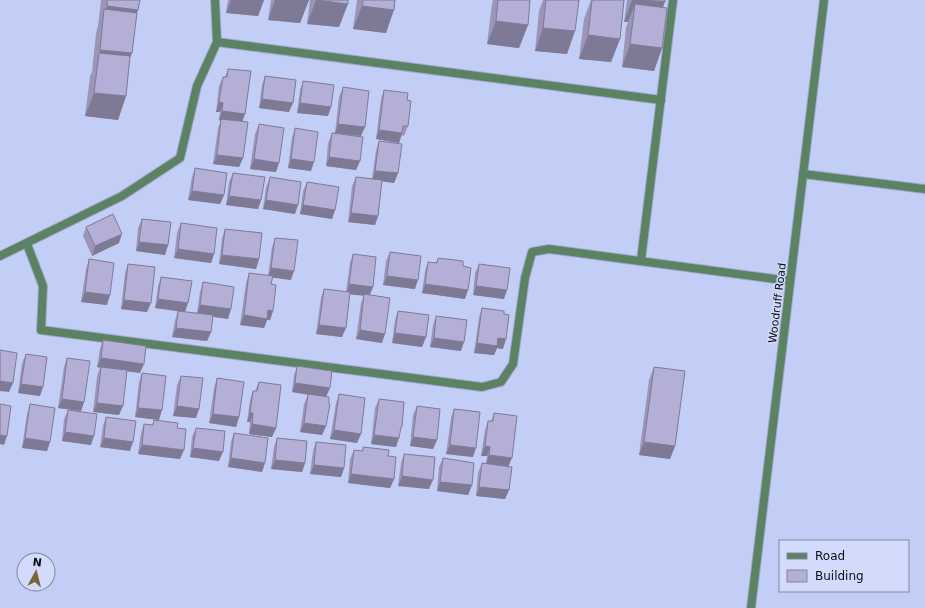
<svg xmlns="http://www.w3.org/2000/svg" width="925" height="608" font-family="'DejaVu Sans',sans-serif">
	<rect width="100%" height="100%" fill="#c2cef5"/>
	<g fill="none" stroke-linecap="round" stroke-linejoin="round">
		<g stroke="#a1abcd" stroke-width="10">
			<g id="service">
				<polyline points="217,42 661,100"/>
				<polyline points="803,174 925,189"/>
				<polyline points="27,244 43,286 41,330 482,387 501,382 513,364 525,278 532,252 549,249 790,281"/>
				<polyline points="0,256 122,196 180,158 197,86 217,42 215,0"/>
				<polyline points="641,260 673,0"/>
			</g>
		</g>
		<g stroke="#a1abcd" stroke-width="10">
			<polyline id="minor" points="751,608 824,0"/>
		</g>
		<use href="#service" stroke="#5a8263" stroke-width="8"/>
		<use href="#minor" stroke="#5a8263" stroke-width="8"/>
	</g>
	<g fill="#9b96b8">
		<polygon points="101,0 140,0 136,16 132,53 130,57 126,96 118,120 85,116 90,76 92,72 96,33 98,26"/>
		<polygon points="228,0 264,0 258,16 226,13"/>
		<polygon points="271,0 309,0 300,23 268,20"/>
		<polygon points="310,0 348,0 339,27 307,24"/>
		<polygon points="357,0 395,0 386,33 353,29"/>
		<polygon points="493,0 530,0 528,25 519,48 487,44 492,4"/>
		<polygon points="543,0 579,0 567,54 535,51 539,11"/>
		<polygon points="591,0 624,0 620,39 611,62 579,59 584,19"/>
		<polygon points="627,0 665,0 663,7 662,48 654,71 622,67 626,27 628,22 624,22"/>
		<polygon points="228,69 242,121 243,158 239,167 213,164 218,128 221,121 219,120 220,112 216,112 219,86 223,77 225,77"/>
		<polygon points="265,76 289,112 259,108 262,85"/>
		<polygon points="303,81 328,116 297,113 300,90"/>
		<polygon points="343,87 361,136 335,133 339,97"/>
		<polygon points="384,90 407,100 408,126 404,136 402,135 399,143 376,139 381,99"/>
		<polygon points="259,124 276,172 250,169 255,134"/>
		<polygon points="295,128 311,171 288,168 292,138"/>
		<polygon points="332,133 360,161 356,170 326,166 328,143"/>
		<polygon points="379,141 398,173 394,183 382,181 378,216 375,225 348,222 352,186 356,177 372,179 376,150"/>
		<polygon points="195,168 224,195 220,204 188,200 192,177"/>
		<polygon points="233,173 261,200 258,209 226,205 229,182"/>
		<polygon points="270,177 295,214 263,209 266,187"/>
		<polygon points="307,182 335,210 332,219 300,214 303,191"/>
		<polygon points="142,219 168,245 165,255 136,251 138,228"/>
		<polygon points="181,223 214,254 211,263 174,258 177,233"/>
		<polygon points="86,227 119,243 92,256 83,236"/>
		<polygon points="225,229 259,259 256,269 219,264 222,238"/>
		<polygon points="275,238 291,280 272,277 271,284 273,311 270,320 267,320 264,328 240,325 246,283 249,273 268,276 272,247"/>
		<polygon points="390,252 415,289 383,285 386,261"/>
		<polygon points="353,254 373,287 370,295 382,343 356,339 361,303 364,296 350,294 342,337 316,334 321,298 324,289 346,292 350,263"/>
		<polygon points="438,258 463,266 465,299 422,293 425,271 428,262 436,263"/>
		<polygon points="89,259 107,305 81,302 86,269"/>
		<polygon points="128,264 147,312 121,309 125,273"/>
		<polygon points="479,264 504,299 473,295 475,273"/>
		<polygon points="161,277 185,312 197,313 200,292 203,282 228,319 213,317 211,332 207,341 172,337 175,320 178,311 155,308 158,286"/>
		<polygon points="482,308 504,314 503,349 497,348 494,355 474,353 479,317"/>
		<polygon points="398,311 426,337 422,347 392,343 395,320"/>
		<polygon points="436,316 461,351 430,347 433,325"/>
		<polygon points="103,340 140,373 127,371 119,415 93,412 97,376 100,368 97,367 100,349"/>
		<polygon points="26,354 40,396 18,393 22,363"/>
		<polygon points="67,358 84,402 81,411 58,408 64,367"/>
		<polygon points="297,366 326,397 326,426 322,435 300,432 304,404 308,395 292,392 294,375"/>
		<polygon points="654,367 675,446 670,459 639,455 649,380"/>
		<polygon points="142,373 159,420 135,417 139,382"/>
		<polygon points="181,376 199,409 196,418 173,416 177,385"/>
		<polygon points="217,378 239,417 236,427 209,423 214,388"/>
		<polygon points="259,382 276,428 272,437 249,434 250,422 247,422 250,400 253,391 255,391"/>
		<polygon points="339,394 357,443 330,439 336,403"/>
		<polygon points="379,399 396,447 371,444 375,408"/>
		<polygon points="30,404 50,442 47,451 22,448 27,414"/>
		<polygon points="417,406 437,440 433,449 410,446 413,415"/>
		<polygon points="454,409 473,457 446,454 451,418"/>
		<polygon points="68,410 91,445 62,441 64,419"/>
		<polygon points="494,413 508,467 509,490 505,499 476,496 478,473 482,463 486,464 487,456 481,456 485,430 488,421 491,421"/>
		<polygon points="106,417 130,451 100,447 103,426"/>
		<polygon points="154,420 177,428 180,459 138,454 141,433 144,424 152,425"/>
		<polygon points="196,428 219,461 190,457 192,437"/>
		<polygon points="234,433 262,472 228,467 231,442"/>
		<polygon points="277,438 305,463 302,472 271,469 274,447"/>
		<polygon points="316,442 344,468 341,477 310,474 313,451"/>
		<polygon points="363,447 388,456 394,479 390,488 348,483 350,459 354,450 362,451"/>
		<polygon points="404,454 429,489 398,486 401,463"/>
		<polygon points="443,458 472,485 468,495 437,491 439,467"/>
	</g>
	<g fill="#7e7a96">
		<polygon points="231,0 264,0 258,16 226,13"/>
		<polygon points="275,0 309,0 300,23 268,20"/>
		<polygon points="316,0 348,4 339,27 307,24"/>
		<polygon points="632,0 644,0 665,2 656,25 635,4 628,22 624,22"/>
		<polygon points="107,6 138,10 130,33 104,13"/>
		<polygon points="362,6 394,10 386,33 353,29"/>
		<polygon points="496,21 528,25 519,48 487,44"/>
		<polygon points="543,28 575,31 567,54 535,51"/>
		<polygon points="588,35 620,39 611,62 579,59"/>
		<polygon points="630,44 662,48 654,71 622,67"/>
		<polygon points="100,50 132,53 123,76 99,54"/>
		<polygon points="94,93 126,96 118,120 85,116"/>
		<polygon points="262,99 293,103 289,112 259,108"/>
		<polygon points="219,102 223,103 220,112 216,112"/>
		<polygon points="300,103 331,107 328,116 297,113"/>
		<polygon points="222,111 245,114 242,123 221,119 221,121 219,120"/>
		<polygon points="338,124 365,127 361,136 335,133"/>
		<polygon points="379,130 402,133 399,143 376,139"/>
		<polygon points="217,155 243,158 239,167 213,164"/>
		<polygon points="329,157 360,161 356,170 326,166"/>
		<polygon points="254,159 279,163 276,172 250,169"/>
		<polygon points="291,159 314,162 311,171 288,168"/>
		<polygon points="375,171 398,173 394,183 372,180"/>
		<polygon points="192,191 224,195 220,204 188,200"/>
		<polygon points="229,196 261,200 258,209 226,205"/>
		<polygon points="266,200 298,205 295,214 263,209"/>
		<polygon points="303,205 335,210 332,219 300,214"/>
		<polygon points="351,213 378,216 375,225 348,222"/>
		<polygon points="122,234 119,243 92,256 95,246"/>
		<polygon points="139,242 168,245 165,255 136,251"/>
		<polygon points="178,249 214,254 211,263 174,258"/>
		<polygon points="222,255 259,259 256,269 219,264"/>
		<polygon points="271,268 294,271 291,280 268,277"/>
		<polygon points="387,276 418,280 415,289 383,285"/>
		<polygon points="349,284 373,287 369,296 346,294"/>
		<polygon points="425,284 468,290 465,299 422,293"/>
		<polygon points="476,286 507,290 504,299 473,295"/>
		<polygon points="85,292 110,295 107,305 81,302"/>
		<polygon points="158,299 188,303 185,312 155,308"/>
		<polygon points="124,300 151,303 147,312 121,309"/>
		<polygon points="200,305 231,309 228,319 197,314"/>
		<polygon points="268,310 273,311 270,320 267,320 264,328 240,325 244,315"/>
		<polygon points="319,325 346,328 342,337 316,334"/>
		<polygon points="176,328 211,332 207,341 172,337"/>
		<polygon points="360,330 385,334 382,343 356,339"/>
		<polygon points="395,333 426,337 422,347 392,343"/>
		<polygon points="434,338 464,342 461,351 430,347"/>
		<polygon points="498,338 506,339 503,349 497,348 494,355 474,353 477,343"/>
		<polygon points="101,358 144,364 140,373 97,367"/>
		<polygon points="0,381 13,383 9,392 0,391"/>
		<polygon points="295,383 330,388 326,397 292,392"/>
		<polygon points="21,384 43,387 40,396 18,393"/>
		<polygon points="62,399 84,402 81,411 58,408"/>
		<polygon points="97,403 123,406 119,415 93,412"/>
		<polygon points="177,406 199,409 196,418 173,416"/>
		<polygon points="138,408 162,410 159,420 135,417"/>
		<polygon points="250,413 253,413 250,422 247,422"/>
		<polygon points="213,414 239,417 236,427 209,423"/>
		<polygon points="304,423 326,426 322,435 300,432"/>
		<polygon points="252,424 276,428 272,437 249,434"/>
		<polygon points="334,430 361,434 357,443 330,439"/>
		<polygon points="65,432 94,436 91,445 62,441"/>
		<polygon points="0,435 7,436 4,445 0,444"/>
		<polygon points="374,435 399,438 396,447 371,444"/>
		<polygon points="413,437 437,440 433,449 410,446"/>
		<polygon points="25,438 50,442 47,451 22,448"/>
		<polygon points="104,438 133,442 130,451 100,447"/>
		<polygon points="644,442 675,446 670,459 639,455"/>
		<polygon points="142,445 184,450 180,459 138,454"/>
		<polygon points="450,445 476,448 473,457 446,454"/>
		<polygon points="485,446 490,447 487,456 481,456"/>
		<polygon points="193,448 223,452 219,461 190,457"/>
		<polygon points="489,455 512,458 508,467 486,464"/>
		<polygon points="231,458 265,463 262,472 228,467"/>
		<polygon points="275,460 305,463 302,472 271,469"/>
		<polygon points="314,465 344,468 341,477 310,474"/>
		<polygon points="351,474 394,479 390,488 348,483"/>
		<polygon points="402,476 433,480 429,489 398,486"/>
		<polygon points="440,482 472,485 468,495 437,491"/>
		<polygon points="479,487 509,490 505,499 476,496"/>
	</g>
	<g fill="#b4afd6" stroke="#7e7a96">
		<polygon points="107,0 140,0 138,10 107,6"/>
		<polygon points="316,0 348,0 348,4"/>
		<polygon points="363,0 395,0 394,10 362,6"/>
		<polygon points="498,0 530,0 528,25 496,21"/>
		<polygon points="546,0 579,0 575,31 543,28"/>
		<polygon points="592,0 624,0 620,39 588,35"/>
		<polygon points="644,0 665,0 665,2"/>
		<polygon points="635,4 667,8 662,48 630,44"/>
		<polygon points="104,9 137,13 132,53 100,50"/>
		<polygon points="99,53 130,56 126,96 94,93"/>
		<polygon points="228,69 251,71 245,114 222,111 223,103 219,102 223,77 227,77"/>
		<polygon points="265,76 296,80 293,103 262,99"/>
		<polygon points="303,81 334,85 331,107 300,103"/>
		<polygon points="343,87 369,91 365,127 338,124"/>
		<polygon points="384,90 408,93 407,100 411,101 408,126 403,126 402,133 379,130"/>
		<polygon points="221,119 248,122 243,158 217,155"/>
		<polygon points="259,124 284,128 279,163 254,159"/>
		<polygon points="295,128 318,132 314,162 291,159"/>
		<polygon points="332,133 363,137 360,161 329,157"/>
		<polygon points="379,141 402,144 398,173 375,171"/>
		<polygon points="195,168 227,173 224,195 192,191"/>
		<polygon points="233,173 265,177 261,200 229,196"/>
		<polygon points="270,177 301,182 298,205 266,200"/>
		<polygon points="356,177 382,180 378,216 351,213"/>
		<polygon points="307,182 339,187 335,210 303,205"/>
		<polygon points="113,214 122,234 95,246 86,227"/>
		<polygon points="142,219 171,222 168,245 139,242"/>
		<polygon points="181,223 217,228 214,254 178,249"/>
		<polygon points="225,229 262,233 259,259 222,255"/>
		<polygon points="275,238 298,240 294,271 271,268"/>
		<polygon points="390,252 421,256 418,280 387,276"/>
		<polygon points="353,254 376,257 373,287 349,284"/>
		<polygon points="438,258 463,261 463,266 471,268 468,290 425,284 428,262 437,263"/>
		<polygon points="89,259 114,263 110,295 85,292"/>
		<polygon points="128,264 155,267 151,303 124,300"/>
		<polygon points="479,264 510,268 507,290 476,286"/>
		<polygon points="249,273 273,276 271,284 276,285 273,311 268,310 267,319 244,315"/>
		<polygon points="161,277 192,281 188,303 158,299"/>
		<polygon points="203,282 234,287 231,309 200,305"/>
		<polygon points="324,289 350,292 346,328 319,325"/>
		<polygon points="364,294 390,298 385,334 360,330"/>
		<polygon points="482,308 504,311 504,314 509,315 506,339 498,338 497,346 477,343"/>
		<polygon points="178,311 213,315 211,332 176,328"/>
		<polygon points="398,311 429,315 426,337 395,333"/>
		<polygon points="436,316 467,320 464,342 434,338"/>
		<polygon points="103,340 146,346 144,364 101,358"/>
		<polygon points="0,350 17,353 13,383 0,381"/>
		<polygon points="26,354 47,357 43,387 21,384"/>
		<polygon points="67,358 90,361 84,402 62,399"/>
		<polygon points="297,366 332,371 330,388 295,383"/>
		<polygon points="101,367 127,370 123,406 97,403"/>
		<polygon points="654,367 685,371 675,446 644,442"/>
		<polygon points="142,373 166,376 162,410 138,408"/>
		<polygon points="181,376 203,378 199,409 177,406"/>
		<polygon points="217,378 244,382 239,417 213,414"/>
		<polygon points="259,382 281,385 276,428 252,424 253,413 250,413 253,391 257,391"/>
		<polygon points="308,394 329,397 329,404 330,404 326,426 304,423"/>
		<polygon points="339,394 365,398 361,434 334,430"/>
		<polygon points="379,399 404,402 402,427 401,427 399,438 374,435"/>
		<polygon points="0,404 11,406 7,436 0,435"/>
		<polygon points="30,404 55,408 50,442 25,438"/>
		<polygon points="417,406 440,409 437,440 413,437"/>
		<polygon points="454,409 480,412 476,448 450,445"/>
		<polygon points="68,410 97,414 94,436 65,432"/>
		<polygon points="494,413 517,416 512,458 489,455 490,447 485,446 488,421 493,421"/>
		<polygon points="106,417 136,421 133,442 104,438"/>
		<polygon points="154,420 178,423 177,428 186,429 184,450 142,445 144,424 153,425"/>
		<polygon points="196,428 225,431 223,452 193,448"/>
		<polygon points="234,433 268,438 265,463 231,458"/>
		<polygon points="277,438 307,441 305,463 275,460"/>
		<polygon points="316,442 346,445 344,468 314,465"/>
		<polygon points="363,447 389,450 388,456 396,457 394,479 351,474 354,450 363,451"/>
		<polygon points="404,454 435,457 433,480 402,476"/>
		<polygon points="443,458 474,463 472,485 440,482"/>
		<polygon points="482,463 512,467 509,490 479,487"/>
	</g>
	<g text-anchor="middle" stroke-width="3" stroke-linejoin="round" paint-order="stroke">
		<g font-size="11" fill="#090c19" stroke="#d2dbfb">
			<text transform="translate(777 303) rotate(-83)" y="4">Woodruff Road</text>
		</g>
	</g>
	<rect x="779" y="540" width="130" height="52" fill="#d2dbfb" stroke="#8288a1"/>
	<rect x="787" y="553" width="20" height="6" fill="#5a8263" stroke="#8288a1"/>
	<text x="815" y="560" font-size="12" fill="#090c19">Road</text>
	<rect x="787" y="570" width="20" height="12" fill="#b4afd6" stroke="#8288a1"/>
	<text x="815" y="580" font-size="12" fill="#090c19">Building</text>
	<g transform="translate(36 572) rotate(7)"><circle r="19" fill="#d2dbfb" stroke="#8288a1"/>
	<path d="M0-3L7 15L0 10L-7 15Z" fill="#776735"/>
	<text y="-6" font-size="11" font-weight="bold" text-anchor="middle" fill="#090c19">N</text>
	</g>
</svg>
